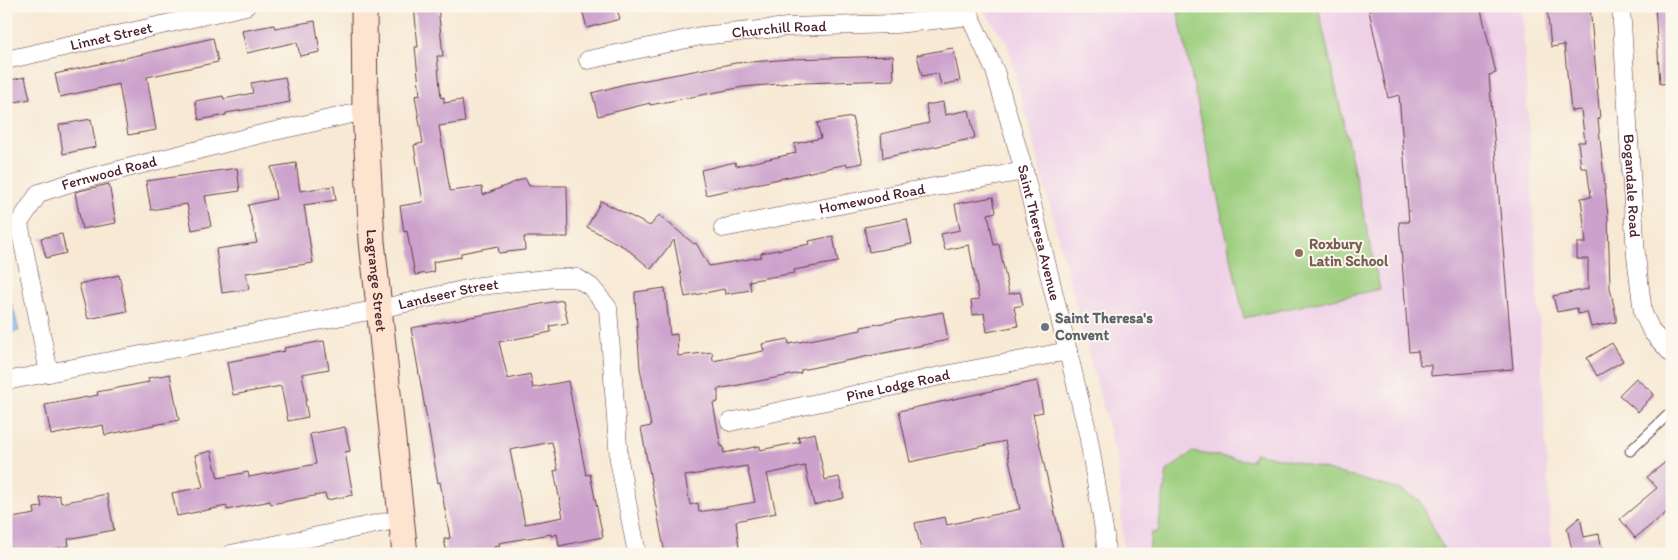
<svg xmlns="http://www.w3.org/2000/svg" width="1678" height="560" font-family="Itim,sans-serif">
	<rect width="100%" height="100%" fill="#fbf7ec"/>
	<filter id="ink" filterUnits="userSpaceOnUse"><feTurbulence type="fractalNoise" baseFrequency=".02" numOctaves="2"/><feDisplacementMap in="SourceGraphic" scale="10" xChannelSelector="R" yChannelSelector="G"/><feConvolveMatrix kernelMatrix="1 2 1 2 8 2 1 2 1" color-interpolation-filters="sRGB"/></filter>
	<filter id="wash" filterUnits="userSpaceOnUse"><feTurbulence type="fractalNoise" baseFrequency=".0096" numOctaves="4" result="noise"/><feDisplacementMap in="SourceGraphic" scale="20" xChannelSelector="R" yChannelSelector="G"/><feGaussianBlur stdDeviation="1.12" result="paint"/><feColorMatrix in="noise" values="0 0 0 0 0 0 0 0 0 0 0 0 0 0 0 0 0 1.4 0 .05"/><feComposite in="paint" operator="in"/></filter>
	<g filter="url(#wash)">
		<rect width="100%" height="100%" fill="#f7e9d4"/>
		<polygon fill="#eed0e7" points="981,6 1522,6 1552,554 1124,554 1118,464 1007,43"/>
		<g fill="#9cce7e" stroke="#737654">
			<polygon points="1209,6 1318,6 1380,289 1244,318 1178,13"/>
			<polygon points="1192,452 1251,461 1255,453 1297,462 1401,490 1420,501 1446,554 1149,554 1151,533 1158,532 1167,471"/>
		</g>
		<polygon fill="#81baf1" stroke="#666c8e" points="12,304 19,331 8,333 6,325 6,305"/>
		<g id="blocks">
			<g fill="#cca1cc" fill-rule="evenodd">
				<polygon points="414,6 438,6 443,56 437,56 441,98 444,97 444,103 462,100 465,122 439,126 450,191 482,187 483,195 525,178 529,186 567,186 568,237 524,237 525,250 499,253 498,246 461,253 461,257 433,262 434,272 415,275 407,231 404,232 400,206 423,202 414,145 423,143 415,96 420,95 415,47 418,47"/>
				<polygon points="581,6 616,6 620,19 587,28"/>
				<polygon points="1368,6 1480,6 1496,73 1489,75 1513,369 1431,376 1431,365 1420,365 1418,351 1409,352 1399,222 1409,222 1399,95 1388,98"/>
				<polygon points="1547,6 1590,6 1600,119 1598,119 1608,217 1610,288 1616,316 1616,322 1591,327 1587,312 1578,314 1577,308 1557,312 1553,296 1588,289 1588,259 1577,259 1577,243 1586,243 1581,198 1591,197 1587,168 1581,168 1578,142 1585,142 1581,110 1571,111 1564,45 1551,47"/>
				<polygon points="1655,6 1672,6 1672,83 1660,84"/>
				<polygon points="315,21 320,52 300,56 297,42 247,53 242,31 274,25 275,28"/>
				<polygon points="213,38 218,62 147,77 156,130 128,135 119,84 60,97 55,74"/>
				<polygon points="953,48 960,81 941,85 938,73 922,76 917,55"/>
				<polygon points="893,56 894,80 803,83 803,82 743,87 650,105 650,103 598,116 592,93 625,84 736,63 792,59"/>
				<polygon points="25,77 30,99 6,104 6,81"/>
				<polygon points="285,77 290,102 226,113 226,115 199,120 195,101 223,96 224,99 253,93 251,83"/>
				<polygon points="943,102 945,115 969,110 975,138 883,158 881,134 929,123 926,105"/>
				<polygon points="852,117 863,163 847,166 847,164 706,195 701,170 735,162 736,166 796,153 794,144 821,138 817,123"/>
				<polygon points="91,119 96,147 63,154 59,125"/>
				<polygon points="296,163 300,191 334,186 336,200 304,205 313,263 246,273 249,289 222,293 216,249 257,243 248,205 276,199 271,167"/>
				<polygon points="237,168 240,191 205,196 211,226 192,230 187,204 151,210 146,181"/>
				<polygon points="109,184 116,223 82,229 75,192"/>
				<polygon points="993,197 996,212 988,214 994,245 999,244 1009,294 1020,292 1023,305 1014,307 1018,326 987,332 984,313 973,315 971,301 979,299 969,245 945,250 941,234 960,230 955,204"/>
				<polygon points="601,201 650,226 659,215 694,244 696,243 709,266 761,257 761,253 810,244 809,241 833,236 838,262 794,270 794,273 749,281 751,290 725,294 724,289 685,297 674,240 651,269 626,248 587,227"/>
				<polygon points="907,219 912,244 869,252 864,227"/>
				<polygon points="62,234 66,253 46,258 41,238"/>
				<polygon points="119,275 127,311 88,319 79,284"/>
				<path d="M665 288 670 335 677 334 678 356 712 352 713 361 764 351 762 344 788 339 789 344 861 330V327L943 312 948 340 801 370V373L718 389V402L713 403 721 447 723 446 724 453 760 446V450L800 442 798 437 815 433 825 480 839 477 844 498 814 505 805 466 767 474 776 513 736 521 739 548 708 554H665L641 428 651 426 640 368 635 298V292ZM747 466 755 502 699 512 698 503 690 505 685 476Z"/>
				<path d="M563 300 568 323 550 326 551 332 499 342 508 379 530 374 533 388 568 381 586 475 590 474 603 537 559 546 557 534 551 536V534L499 543 500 546 494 547 495 554H447L444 539 450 538 440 482 438 483 411 328ZM552 442 558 470 554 471 563 517 525 524 510 450Z"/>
				<polygon points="324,341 329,369 302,374 307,400 305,401 308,417 288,421 281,386 233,395 227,362 285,351 284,348"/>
				<polygon points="1612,343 1623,361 1597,376 1587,358"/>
				<polygon points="170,374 179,420 105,435 103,425 51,435 45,405 98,395 97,392 149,382 148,378"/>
				<polygon points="1636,378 1654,394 1638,412 1619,395"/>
				<polygon points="1037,381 1043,412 1033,414 1064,554 922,554 915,523 945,517 947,525 1020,509 1005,441 910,462 899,411"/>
				<polygon points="345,427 350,451 345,452 353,495 327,500 325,494 271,504 270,501 227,510 227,506 177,516 172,493 203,487 195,455 211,451 218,478 248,472 249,477 316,464 310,434"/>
				<polygon points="1672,457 1672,508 1635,538 1620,519 1657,488 1647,477"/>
				<polygon points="107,494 114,530 68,539 69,546 25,554 6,554 6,519 35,514 34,508 42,507 40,498 59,495 61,503"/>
				<polygon points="1580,517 1584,537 1599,534 1603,554 1573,554 1567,528"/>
			</g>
		</g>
	</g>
	<g filter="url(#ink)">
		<use href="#blocks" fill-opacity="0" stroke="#643d44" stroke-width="1"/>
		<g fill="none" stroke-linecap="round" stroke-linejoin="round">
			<g stroke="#643d44" stroke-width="11">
				<polyline id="lane" points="1630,451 1672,411"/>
			</g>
			<g stroke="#643d44" stroke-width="19">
				<g id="street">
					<path id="s1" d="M965 6 995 71 1024 171 1088 434 1105 536 1106 554"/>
					<path id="s2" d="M1621 6 1636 256 1643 313 1652 332 1672 354"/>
					<path id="s3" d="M6 60 246 6"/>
					<path id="s4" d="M588 60 701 36 787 27 896 24 971 16"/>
					<path id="s5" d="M723 228 895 194 1024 171"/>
					<path id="s6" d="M49 373 19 223 39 193 76 181 257 135 365 111"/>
					<path id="s7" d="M6 381 379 309 480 286 555 278H577L591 287 608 308 619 460 637 554"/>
					<path id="s8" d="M730 422 945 375 1068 351"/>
					<polyline points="231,554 400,519"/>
				</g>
			</g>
			<g stroke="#643d44" stroke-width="27">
				<g id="secondary">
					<path id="s9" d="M364 6 365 111 372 241 405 554"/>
				</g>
			</g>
			<use href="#lane" stroke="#fff" stroke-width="9"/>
			<use href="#street" stroke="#fff" stroke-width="18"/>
			<use href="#secondary" stroke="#fde4d0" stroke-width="25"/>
		</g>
	</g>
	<circle fill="#8d6e63" stroke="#fbf7ec" stroke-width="2" cx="1299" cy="253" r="5"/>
	<circle fill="#6b7280" stroke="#fbf7ec" stroke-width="2" cx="1045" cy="327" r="5"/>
	<g text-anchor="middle" stroke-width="4" stroke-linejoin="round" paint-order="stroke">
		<g font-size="15" fill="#4a1f2b" stroke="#fbf7ec">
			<text dy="5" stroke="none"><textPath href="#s4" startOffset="194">Churchill Road</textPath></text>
			<text dy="5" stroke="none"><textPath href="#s3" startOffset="108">Linnet Street</textPath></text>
			<text dy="5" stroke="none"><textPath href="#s6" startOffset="262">Fernwood Road</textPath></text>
			<text dy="5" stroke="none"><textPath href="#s2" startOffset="180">Bogandale Road</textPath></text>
			<text dy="5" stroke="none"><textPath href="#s5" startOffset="152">Homewood Road</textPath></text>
			<text dy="5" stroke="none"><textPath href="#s1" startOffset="239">Saint Theresa Avenue</textPath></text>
			<text dy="5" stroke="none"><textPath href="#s9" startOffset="275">Lagrange Street</textPath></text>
			<text dy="5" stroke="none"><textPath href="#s7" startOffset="451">Landseer Street</textPath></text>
			<text dy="5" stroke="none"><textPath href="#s8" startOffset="172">Pine Lodge Road</textPath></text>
		</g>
		<g font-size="15" font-weight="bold" fill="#785e54" stroke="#fbf7ec" text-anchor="start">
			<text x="1309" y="249">Roxbury<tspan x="1309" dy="17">Latin School</tspan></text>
		</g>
		<g font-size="15" font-weight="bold" fill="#5b616d" stroke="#fbf7ec" text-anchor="start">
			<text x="1055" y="323">Saint Theresa's<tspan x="1055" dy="17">Convent</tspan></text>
		</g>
	</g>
	<rect width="1678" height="560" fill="none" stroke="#fbf7ec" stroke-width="25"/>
</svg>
